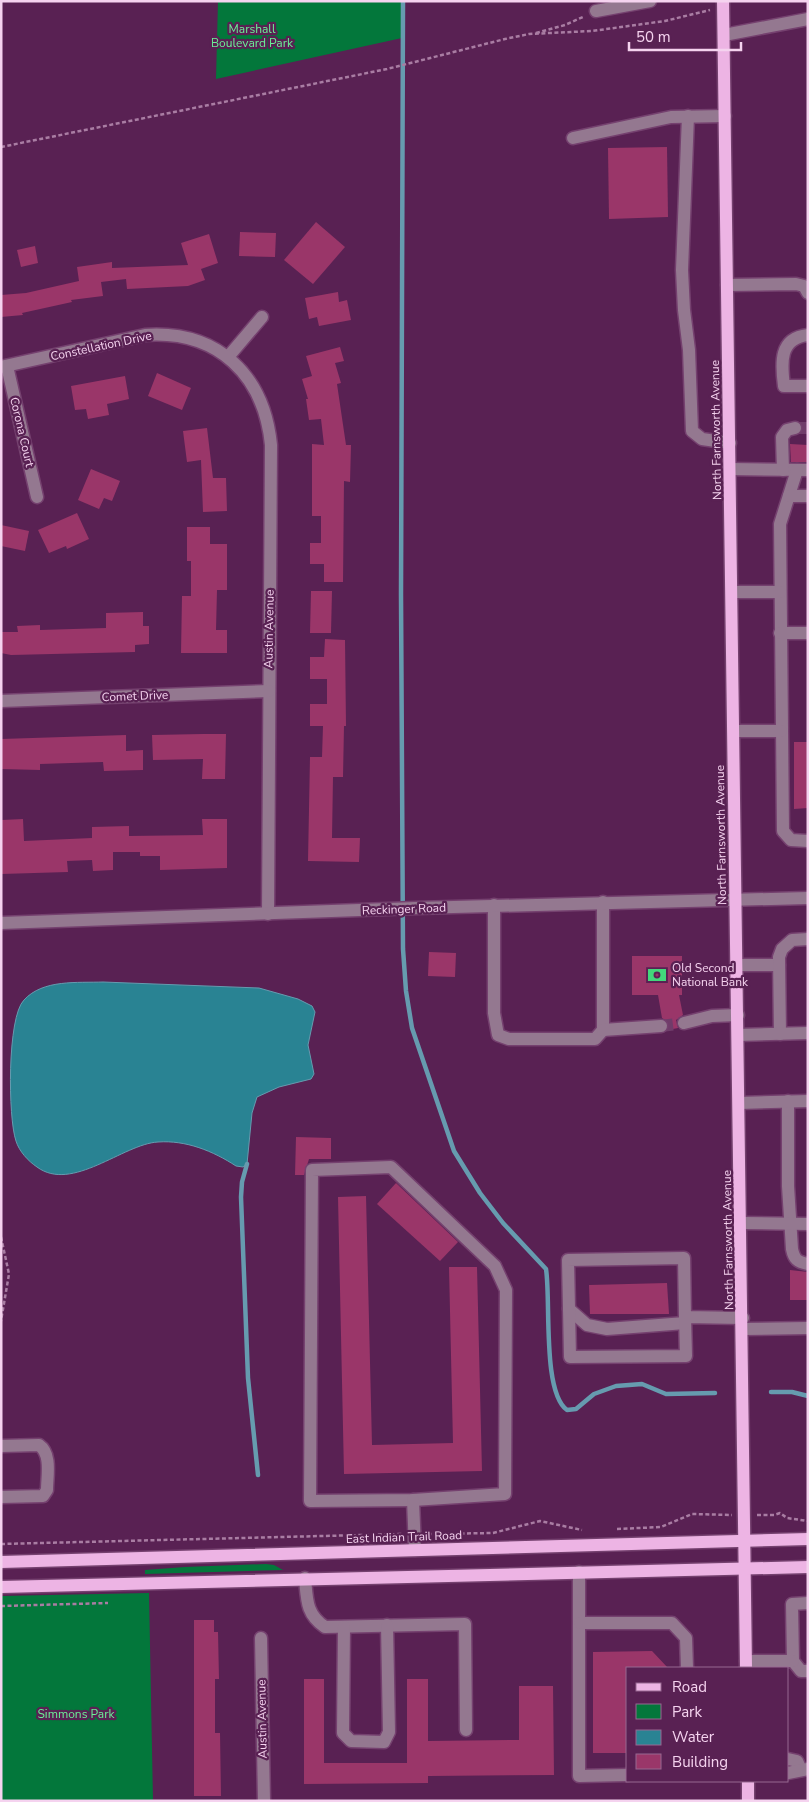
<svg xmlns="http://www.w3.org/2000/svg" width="809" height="1802" font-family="'Nunito Sans',sans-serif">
	<rect width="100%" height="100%" fill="#592153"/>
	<g fill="#03773b">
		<polygon points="218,1 401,1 402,38 216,79"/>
		<polygon points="266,1564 274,1565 283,1570 145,1574 145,1570 185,1567"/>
		<polygon points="149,1593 153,1801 1,1801 1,1596"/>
	</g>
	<path fill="#298393" stroke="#669baf" d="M103 982 259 988 298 999 312 1006 315 1012 308 1045 314 1074 311 1079 279 1087 257 1097 252 1113 247 1164 243 1167 236 1166C213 1151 186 1140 158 1142 123 1144 72 1193 37 1167 28 1161 19 1151 16 1141 8 1118 7 1017 24 1000 43 979 78 983 103 982Z"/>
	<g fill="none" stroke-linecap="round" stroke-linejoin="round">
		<g stroke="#669baf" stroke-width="4.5">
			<path d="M403 1 401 595 403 949 406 991 412 1028 454 1151 480 1193 503 1223 546 1269C551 1300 542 1392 567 1410L576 1409 594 1394 616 1386 642 1384 666 1394 715 1393"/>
			<polyline points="247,1164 242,1182 241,1197 248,1378 258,1475"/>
			<polyline points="771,1392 792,1392 808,1396"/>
		</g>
	</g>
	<g fill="#9a3669">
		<polygon points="667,147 668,217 609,219 608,148"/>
		<polygon points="316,222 345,247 313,284 284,260"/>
		<polygon points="240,232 276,233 275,257 239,256"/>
		<polygon points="209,234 218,263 201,269 205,280 188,286 127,289 126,279 101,282 103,296 71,300 72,302 22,313 23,315 1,317 1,295 26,293 79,281 77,267 112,262 112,268 188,265 181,243"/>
		<polygon points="35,246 38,263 21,267 17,250"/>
		<polygon points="338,292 339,302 347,300 351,320 319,326 317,317 309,319 305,298"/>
		<polygon points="340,347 344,361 335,363 341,383 337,384 346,445 351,445 350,482 344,481 343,582 324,582 324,564 310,564 310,543 321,543 321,516 312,516 312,444 324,445 321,419 309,420 306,399 308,399 302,379 312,376 306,356"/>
		<polygon points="157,373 191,388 182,410 148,396"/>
		<polygon points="125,376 129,399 107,404 109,415 88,419 86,409 75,410 71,386"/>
		<polygon points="207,428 213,478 226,478 227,511 203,512 201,460 187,462 183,431"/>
		<polygon points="790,444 808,445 808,462 791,462"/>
		<polygon points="91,469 120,481 112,501 104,498 99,509 78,500"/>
		<polygon points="77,513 89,539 67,549 66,546 49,553 38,530"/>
		<polygon points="1,525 29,531 25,551 1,546"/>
		<polygon points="187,527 210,527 210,544 227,544 227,590 217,590 216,630 227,630 227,653 181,653 182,596 191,596 191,561 187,561"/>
		<polygon points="311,591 332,591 331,633 310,633"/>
		<polygon points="143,612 143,626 149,626 149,644 135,645 135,652 11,655 1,653 1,632 18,632 17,626 40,625 40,630 106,628 106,613"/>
		<polygon points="325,639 345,640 346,726 344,726 343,777 333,777 332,838 360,838 359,862 308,861 310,757 322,757 323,726 310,726 310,704 327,704 327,679 310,679 310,657 324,657"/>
		<polygon points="203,734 226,734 225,779 202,779 203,759 153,760 152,735"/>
		<polygon points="126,735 126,751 143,750 143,770 104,771 103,762 40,764 40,770 1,769 1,739"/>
		<polygon points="794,742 808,742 808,808 794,809"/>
		<polygon points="23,819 24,841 92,838 92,827 129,826 129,836 203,835 202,819 227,819 227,868 160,870 160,856 140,856 140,852 113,852 113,870 93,871 92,860 67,861 68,872 1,874 2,820"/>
		<polygon points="429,952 456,953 455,977 428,976"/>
		<polygon points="632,956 682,956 682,995 679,995 683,1015 676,1020 678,1028 668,1030 668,1022 662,1018 658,995 632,995"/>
		<polygon points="296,1137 331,1138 331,1159 309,1159 304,1175 295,1175"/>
		<polygon points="396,1183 458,1242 440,1261 377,1204"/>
		<polygon points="366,1196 372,1445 453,1443 449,1267 477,1267 482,1471 344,1474 338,1197"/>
		<polygon points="790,1270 808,1272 808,1300 790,1300"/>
		<polygon points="667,1283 669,1314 590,1314 589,1285"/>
		<polygon points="194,1620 214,1620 214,1632 218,1632 219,1679 215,1679 215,1733 220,1733 221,1796 194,1796"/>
		<polygon points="652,1651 668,1668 628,1668 628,1753 593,1753 593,1652"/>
		<polygon points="304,1679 324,1679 324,1763 407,1763 407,1679 428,1679 428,1741 519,1740 519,1686 553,1686 554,1775 428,1776 428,1783 304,1784"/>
	</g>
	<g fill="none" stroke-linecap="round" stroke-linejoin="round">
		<g stroke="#703c6a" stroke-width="12" stroke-dasharray="12 6" stroke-linecap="butt">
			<polyline points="795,428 808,428"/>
			<polyline points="661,1026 684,1023"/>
		</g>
		<g stroke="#75416f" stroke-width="15">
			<g id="minor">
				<polyline points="596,11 650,1"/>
				<polyline points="724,35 808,19"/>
				<polyline points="688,116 682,270 684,310 689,350 692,431 702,439 730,443"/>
				<polyline points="573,138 671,117 725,116"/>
				<polyline points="727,285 796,284 804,286 808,293"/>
				<path d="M808 335C779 338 781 363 784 386H808"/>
				<polyline points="228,357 262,317"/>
				<polyline points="7,366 37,497"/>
				<path d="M1 367 145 335C218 330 264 375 271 445L268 914"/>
				<polyline points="730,469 808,470"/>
				<polyline points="783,470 782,437 787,430 795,428"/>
				<polyline points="797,470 780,524 783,831 791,840 808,841"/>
				<polyline points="789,496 808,496"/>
				<polyline points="732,592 780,592"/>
				<polyline points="780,633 808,633"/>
				<polyline points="1,701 269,691"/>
				<polyline points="734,731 781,731"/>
				<polyline points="494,905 494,1013 498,1035 509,1039 595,1039 603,1030 603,902"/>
				<polyline points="1,923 416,908 808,898"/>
				<polyline points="737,965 779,965"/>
				<polyline points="684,1023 712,1016 738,1015"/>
				<polyline points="603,1030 661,1026"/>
				<polyline points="780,1034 779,957 782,949 792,940 808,939"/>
				<polyline points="738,1035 808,1033"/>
				<path d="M788 1101V1186L792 1249C794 1259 797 1262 808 1264"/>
				<polyline points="739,1103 808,1101"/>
				<polygon points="391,1167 495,1266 506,1290 505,1494 413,1500 310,1501 312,1170"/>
				<polyline points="742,1223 808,1224"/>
				<polyline points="569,1309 587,1325 607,1329 685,1323"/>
				<polyline points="685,1317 686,1356 570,1357 568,1260 684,1258 685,1317 743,1318"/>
				<polyline points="743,1329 808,1328"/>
				<path d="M1 1446 39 1445C52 1454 47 1476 47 1490L43 1496 1 1497"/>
				<polyline points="413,1500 415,1550"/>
				<polyline points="579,1572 579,1776 628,1775"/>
				<path d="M305 1578C307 1600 306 1614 325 1627L465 1624 466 1730"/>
				<polyline points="808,1603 792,1604 793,1661 801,1671 808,1671"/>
				<polyline points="580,1623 672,1623 686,1638 687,1668"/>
				<polyline points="344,1627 343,1733 351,1741 384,1742 389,1732 387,1625"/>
				<polyline points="261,1638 264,1801"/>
				<polyline points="746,1661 793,1661"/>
				<polyline points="788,1759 797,1761 801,1770"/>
				<polyline points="788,1773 808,1769"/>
			</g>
		</g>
		<g stroke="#75416f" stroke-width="15">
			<g id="major">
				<polyline points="723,1 746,1668"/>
				<polyline points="1,1562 808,1539"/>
				<polyline points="1,1587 808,1567"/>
				<polyline points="748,1781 748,1801"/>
			</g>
		</g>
		<g stroke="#a97da3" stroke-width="2.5" stroke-dasharray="4 2.5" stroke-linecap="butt">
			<polyline points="536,33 565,25 585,16"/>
			<polyline points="1,147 387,69 505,39 529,34 592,31 665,21 710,10"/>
			<polyline points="1,1237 9,1274 1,1321"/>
			<polyline points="757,1515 774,1515 780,1513 787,1518 808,1521"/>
			<polyline points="617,1529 661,1527 692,1514 732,1515"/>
			<polyline points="428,1534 493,1533 540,1521 582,1530"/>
			<polyline points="1,1544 402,1534"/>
			<polyline points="1,1606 108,1603"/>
		</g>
		<use href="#minor" stroke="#947890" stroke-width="12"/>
		<use href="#major" stroke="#edb4e4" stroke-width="12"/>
	</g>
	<defs>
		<g id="bank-bare" transform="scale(1.5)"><path d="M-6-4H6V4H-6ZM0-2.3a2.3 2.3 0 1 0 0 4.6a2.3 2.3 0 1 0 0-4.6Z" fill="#43d77b" stroke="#592153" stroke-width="2.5" paint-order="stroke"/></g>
	</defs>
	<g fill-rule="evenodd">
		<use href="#bank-bare" x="657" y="975"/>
	</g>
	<g text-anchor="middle" stroke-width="4.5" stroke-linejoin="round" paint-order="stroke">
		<g font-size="12" fill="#6bf197" stroke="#592153">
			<text x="252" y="33">Marshall<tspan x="252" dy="14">Boulevard Park</tspan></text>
			<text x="76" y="1718">Simmons Park</text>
		</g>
		<g font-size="12" fill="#f5d3ef" stroke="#592153">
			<text transform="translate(101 346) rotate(-12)" y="4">Constellation Drive</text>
			<text transform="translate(716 430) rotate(-91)" y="4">North Farnsworth Avenue</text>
			<text transform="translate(22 432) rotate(77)" y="4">Corona Court</text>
			<text transform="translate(269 629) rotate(-89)" y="4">Austin Avenue</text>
			<text transform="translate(135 696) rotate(-2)" y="4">Comet Drive</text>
			<text transform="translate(721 835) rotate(-91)" y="4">North Farnsworth Avenue</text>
			<text transform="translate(404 909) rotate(-2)" y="4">Reckinger Road</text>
			<text transform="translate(728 1240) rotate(-91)" y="4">North Farnsworth Avenue</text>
			<text transform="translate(404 1537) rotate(-2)" y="4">East Indian Trail Road</text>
			<text transform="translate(262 1719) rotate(-91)" y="4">Austin Avenue</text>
		</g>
		<g font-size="12" fill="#f5d3ef" stroke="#592153" text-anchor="start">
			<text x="672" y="972">Old Second<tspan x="672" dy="14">National Bank</tspan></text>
		</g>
	</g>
	<rect width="809" height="1802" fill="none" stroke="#f5d3ef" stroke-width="5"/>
	<rect x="626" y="1667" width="162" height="115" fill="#592153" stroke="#976891"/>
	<rect x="636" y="1683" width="25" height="8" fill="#edb4e4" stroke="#976891"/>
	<text x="672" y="1692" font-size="15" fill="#f5d3ef">Road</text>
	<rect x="636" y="1704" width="25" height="15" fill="#03773b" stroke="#976891"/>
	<text x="672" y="1717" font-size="15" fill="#f5d3ef">Park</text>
	<rect x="636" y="1730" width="25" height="15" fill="#298393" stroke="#976891"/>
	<text x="672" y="1742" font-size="15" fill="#f5d3ef">Water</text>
	<rect x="636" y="1754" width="25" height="15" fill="#9a3669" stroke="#976891"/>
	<text x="672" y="1767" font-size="15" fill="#f5d3ef">Building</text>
	<path d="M629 42v8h112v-8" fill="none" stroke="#f5d3ef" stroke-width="2.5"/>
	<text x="636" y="42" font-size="15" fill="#f5d3ef" stroke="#592153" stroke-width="4" paint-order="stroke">50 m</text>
</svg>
